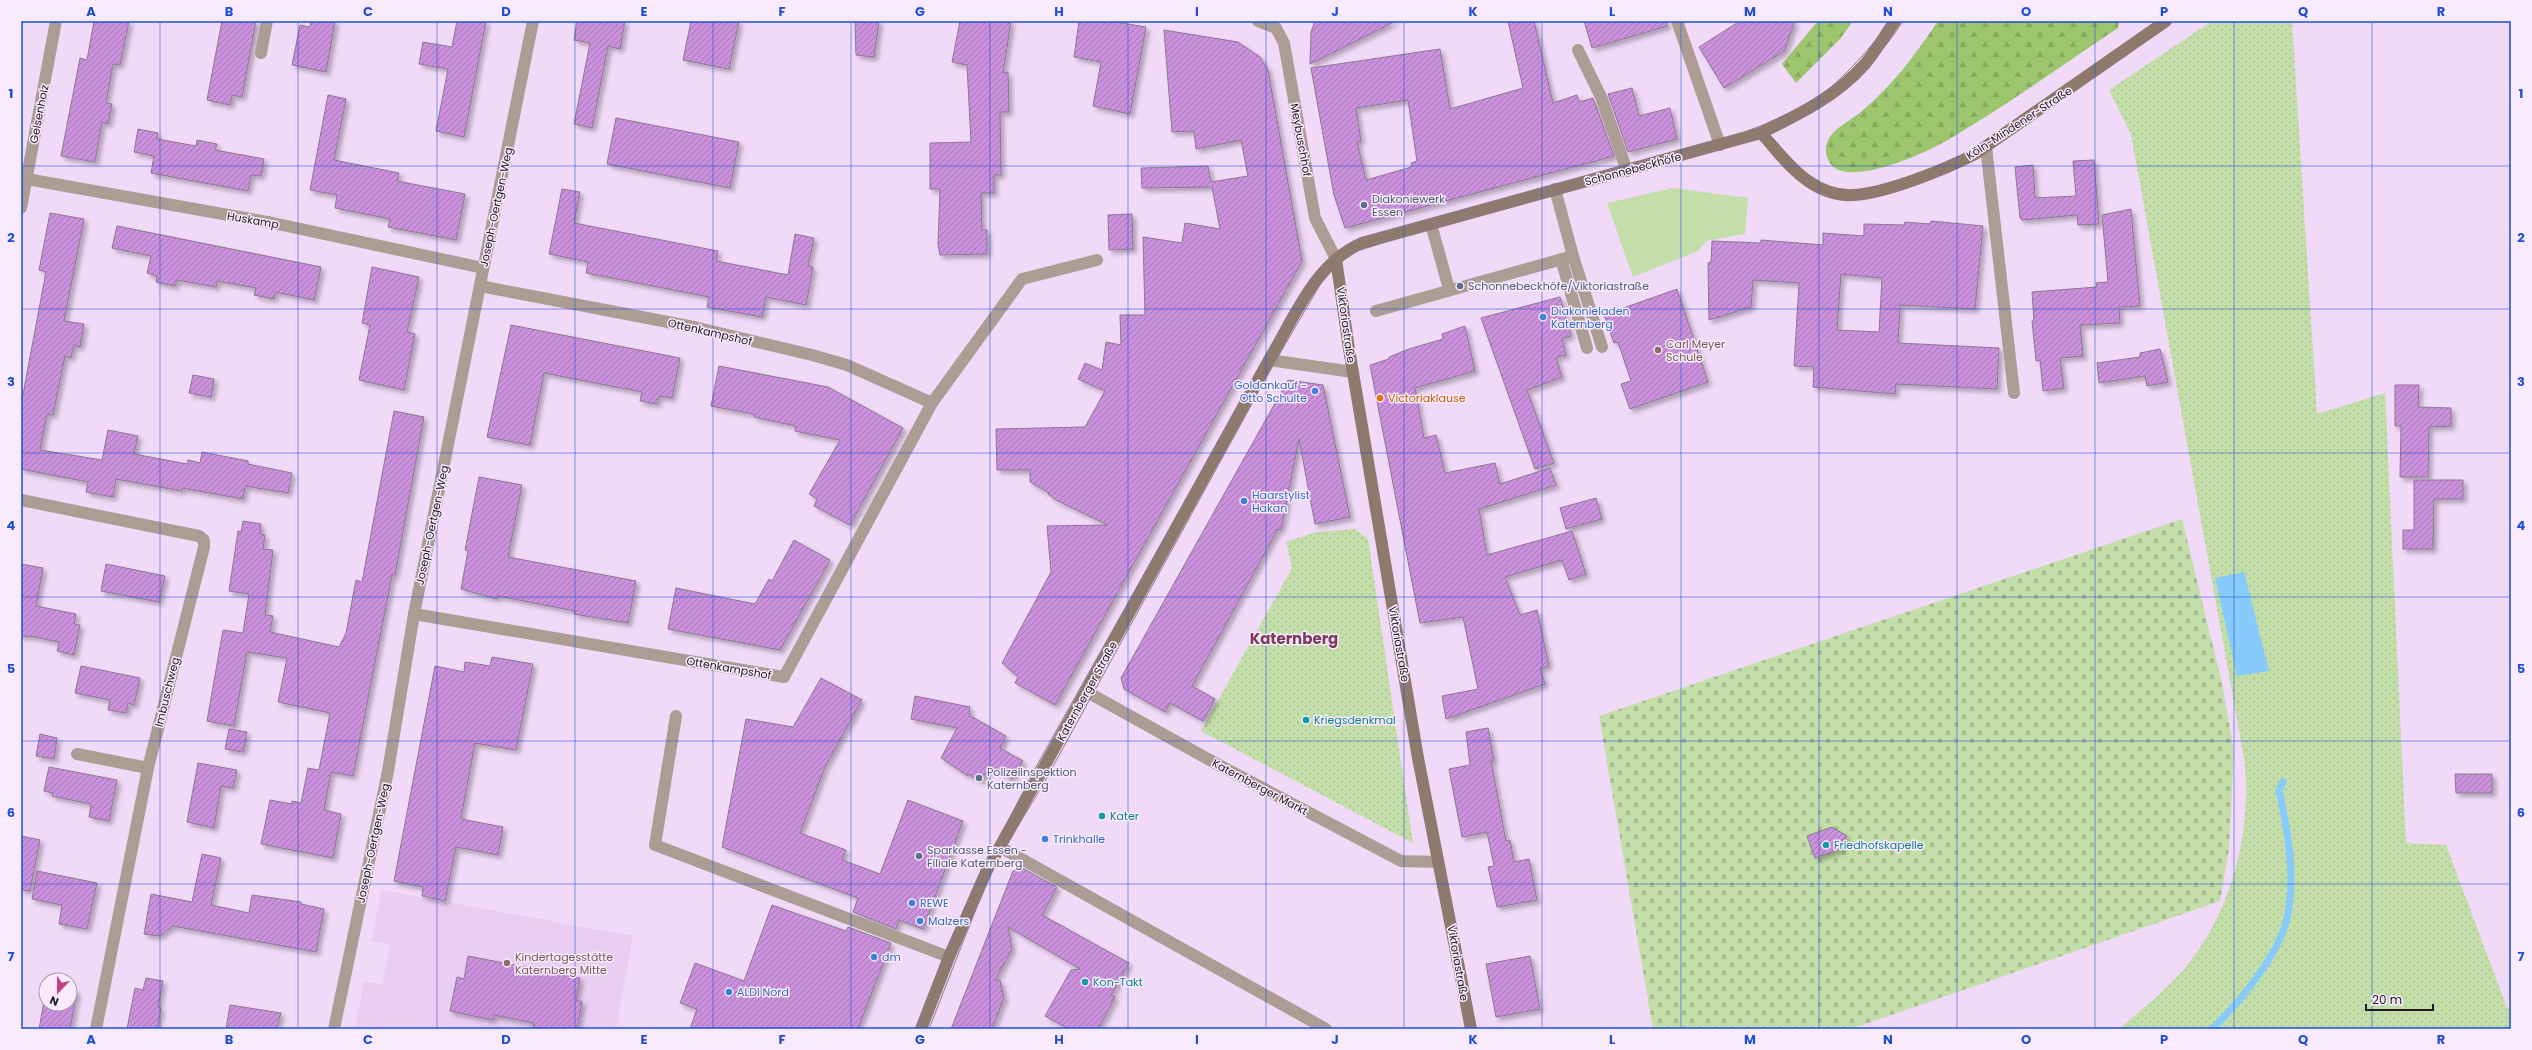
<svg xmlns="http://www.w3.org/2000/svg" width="2532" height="1050" font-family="Poppins,sans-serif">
	<defs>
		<pattern id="forest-firs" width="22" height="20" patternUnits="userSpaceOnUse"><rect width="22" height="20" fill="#9cc56e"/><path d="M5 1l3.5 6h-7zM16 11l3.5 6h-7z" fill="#86a85f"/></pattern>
		<pattern id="cemetery-stones" width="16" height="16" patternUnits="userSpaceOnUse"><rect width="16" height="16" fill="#c4dea9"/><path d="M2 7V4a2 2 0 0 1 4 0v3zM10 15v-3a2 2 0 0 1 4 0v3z" fill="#a8be91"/></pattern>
		<pattern id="park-dots" width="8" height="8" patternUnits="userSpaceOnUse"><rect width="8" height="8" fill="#c4dea9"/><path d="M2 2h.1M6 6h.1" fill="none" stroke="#a8be91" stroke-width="1.8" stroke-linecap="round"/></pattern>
		<pattern id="building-hatch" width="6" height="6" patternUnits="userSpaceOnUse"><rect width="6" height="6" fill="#cb91dd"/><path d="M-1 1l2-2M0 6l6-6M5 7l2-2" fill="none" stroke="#a475b3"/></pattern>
		<filter id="shadow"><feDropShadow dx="3.5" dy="3.5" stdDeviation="2" flood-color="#0004"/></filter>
	</defs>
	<rect width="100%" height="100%" fill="#f1daf8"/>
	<polygon fill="#e9cdf2" points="381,890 633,936 616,1029 355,1029 364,981 382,985 390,945 372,941"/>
	<polygon fill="#c4dea9" points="1673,188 1748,198 1745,234 1706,241 1698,251 1633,277 1607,203"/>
	<g fill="url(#forest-firs)">
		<polygon points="1818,21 1853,21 1840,39 1796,83 1782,64"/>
		<path d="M1938 21H2119L2118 28C2062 65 2008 105 1951 138 1929 152 1857 184 1835 168 1827 162 1824 152 1827 143 1831 129 1852 120 1862 111 1893 85 1916 54 1938 21Z"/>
	</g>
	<polygon fill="url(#cemetery-stones)" points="2182,519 2221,679 2234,751 2229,849 2220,901 1851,1029 1653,1029 1599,716"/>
	<g fill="url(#park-dots)">
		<path d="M2212 21H2292L2317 414 2385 393 2406 843 2446 845 2507 1008 2511 1007V1029H2119C2137 1013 2157 998 2174 980 2228 925 2254 834 2244 758L2131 134 2109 90Z"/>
		<polygon points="1355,529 1368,539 1413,843 1201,731 1292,568 1286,542 1316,532"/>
	</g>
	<polygon fill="#86cbfc" points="2244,572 2269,671 2237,676 2215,578"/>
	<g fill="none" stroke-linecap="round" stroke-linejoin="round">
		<path stroke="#86cbfc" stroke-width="7" d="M2212 1029C2239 1003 2278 956 2287 919 2296 876 2288 832 2279 790L2283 782"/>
	</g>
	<g fill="url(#building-hatch)" stroke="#8c7792" fill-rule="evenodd" filter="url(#shadow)">
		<polygon points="94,21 129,21 120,65 113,64 106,103 112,104 108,124 102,122 95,162 61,156 80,58 87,60"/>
		<polygon points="222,21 256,21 242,97 232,95 230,105 207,100"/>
		<polygon points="311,21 335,21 326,72 292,65 300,25 310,27"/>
		<polygon points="457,21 486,21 464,137 436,131 448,69 419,64 423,42 452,47"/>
		<polygon points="577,21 625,21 620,49 608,46 592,128 574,124 590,43 574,40"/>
		<polygon points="691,21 739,21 729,69 683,60"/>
		<polygon points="855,21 879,21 874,57 856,55"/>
		<polygon points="960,21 1011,21 1003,73 1008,72 1009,112 1000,112 1001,175 994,175 994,193 981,193 982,230 987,230 987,254 940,255 938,245 940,189 930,189 930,143 971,142 967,65 952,62"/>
		<polygon points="1079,21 1110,21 1146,27 1130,114 1093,106 1101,62 1074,57"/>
		<polygon points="1315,21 1396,21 1310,64 1311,32"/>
		<path d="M1508 21H1534L1553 103 1577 95 1579 102 1593 98 1614 156 1345 228 1334 195 1311 68 1440 49 1450 109 1523 88ZM1408 100 1417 161 1411 163 1412 166 1408 168 1366 180 1357 142 1361 141 1356 108Z"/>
		<polygon points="1584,21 1667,21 1667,26 1592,48"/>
		<polygon points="1740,21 1795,21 1784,51 1724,88 1699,47"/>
		<polygon points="1164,30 1238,42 1260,57 1268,70 1302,261 1055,705 1015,683 1018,677 1002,663 1051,572 1047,526 1108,525 1058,501 1048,494 1049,493 1030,482 1030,470 997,470 996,429 1085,427 1105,391 1078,379 1085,363 1102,370 1106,342 1121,345 1120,315 1145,315 1143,237 1182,243 1185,223 1220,229 1212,187 1142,188 1141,168 1208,166 1211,182 1248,176 1241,140 1196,149 1194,131 1172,132"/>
		<polygon points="1632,88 1639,116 1670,108 1677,139 1628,152 1608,94"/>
		<polygon points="328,95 346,99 334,160 399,173 397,181 465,194 456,240 388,227 390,219 335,208 337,195 310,190"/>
		<polygon points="616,118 739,142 730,188 607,164"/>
		<polygon points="138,129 158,133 157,139 196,146 197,140 217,144 215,150 264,159 261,176 251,175 248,191 151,173 154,156 134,152"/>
		<polygon points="2094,160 2099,224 2078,225 2077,215 2022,220 2020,218 2015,167 2033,165 2035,198 2076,196 2073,161"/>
		<polygon points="562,189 580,192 574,223 718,251 716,261 788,275 795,234 814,238 808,266 813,267 806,305 766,297 762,317 707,307 709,297 586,273 588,262 549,254"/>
		<polygon points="2131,209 2140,306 2119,307 2120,323 2080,325 2083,356 2060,358 2064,388 2043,391 2040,360 2036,361 2032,321 2034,321 2032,292 2097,287 2096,283 2108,282 2102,215"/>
		<polygon points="50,213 84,219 64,321 84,324 80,347 74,345 71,358 65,356 53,415 47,414 40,450 102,460 108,430 138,436 134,454 187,464 188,460 200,463 202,452 248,461 248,464 292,473 288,493 245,486 243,499 182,488 182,491 116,479 113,497 86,492 88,482 21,469 21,405 46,272 39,270"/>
		<polygon points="1132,214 1133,249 1109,250 1108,215"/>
		<path d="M1931 221 1983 226 1975 309 1900 305 1898 343 1999 348 1997 389 1896 384 1895 394 1813 387 1814 367 1794 366 1799 283 1753 280 1751 307 1709 320 1708 263 1711 262 1712 241 1761 243V240L1823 245V233L1864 236V224L1904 225 1905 222 1930 224ZM1841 274 1882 278 1879 332 1837 330Z"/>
		<polygon points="117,226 321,267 314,300 275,292 274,299 254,295 256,288 217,281 216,287 177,280 175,286 156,282 157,276 147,273 151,256 112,248"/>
		<polygon points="372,267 419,277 407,332 415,334 404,390 359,380 370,325 362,323"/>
		<polygon points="1677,289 1708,382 1630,409 1621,384 1631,381 1618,342 1614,343 1604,315"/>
		<polygon points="1560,297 1571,336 1562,338 1566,355 1556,357 1562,377 1527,390 1554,463 1535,469 1481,318"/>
		<polygon points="511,325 680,358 672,398 659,396 657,404 640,401 642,392 544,373 530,445 487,437"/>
		<polygon points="1465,326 1475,371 1415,388 1424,438 1436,435 1445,473 1495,463 1500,484 1550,468 1556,485 1479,509 1487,555 1572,531 1586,574 1569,580 1562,560 1505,577 1520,615 1537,610 1549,666 1540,669 1545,684 1446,719 1442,696 1478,689 1463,617 1420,623 1370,365 1389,359 1389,357 1409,349 1443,339 1442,334"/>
		<polygon points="2160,349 2168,382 2147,386 2145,376 2099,383 2097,363 2140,357 2140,353"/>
		<polygon points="719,366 828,387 903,428 850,525 814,506 817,499 809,494 840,440 795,431 796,426 754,417 754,414 711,406"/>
		<polygon points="193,375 214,379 211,397 189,393"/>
		<polygon points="1288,380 1323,385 1350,517 1315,524 1299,439 1281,530 1278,529 1192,686 1215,699 1203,721 1170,703 1165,712 1124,689 1121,678"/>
		<polygon points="2395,385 2419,385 2418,407 2451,408 2451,426 2429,427 2428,477 2400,477 2401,426 2395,426"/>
		<polygon points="394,411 424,417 395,575 392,575 353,776 331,772 324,810 341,814 333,858 261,844 270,800 292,804 292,801 301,803 308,768 319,770 330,713 278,702 287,658 247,652 234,726 207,721 223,630 243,633 249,594 229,591 238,531 241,532 243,521 261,524 260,534 265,535 263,549 273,550 265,615 273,616 270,632 339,647 346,633 356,580 362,582"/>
		<polygon points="479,477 522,485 508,557 636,581 628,623 574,614 575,611 498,596 497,599 461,589 468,551 465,550"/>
		<polygon points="2414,480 2463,480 2463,499 2434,499 2433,549 2403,549 2403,530 2414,530"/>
		<polygon points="1596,498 1602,519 1566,529 1560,508"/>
		<polygon points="794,540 830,560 780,650 668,629 676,588 755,604 769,579 772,581"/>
		<polygon points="21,564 43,568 36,606 76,614 74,624 80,625 74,655 57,651 59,642 30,636 21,637"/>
		<polygon points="106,564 165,576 159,602 101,591"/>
		<polygon points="492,657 533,664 516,750 475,743 470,770 461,819 503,827 498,855 456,847 445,901 422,896 423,887 394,881 435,666 464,672 465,662 490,666"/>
		<polygon points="81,666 140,678 134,705 128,703 126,713 108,710 110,700 75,693"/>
		<polygon points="821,678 862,700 825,767 800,833 846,850 842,860 880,874 908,800 963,821 923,929 899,920 896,929 853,912 858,898 722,847 746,719 793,727"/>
		<polygon points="915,696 970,707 969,715 1006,736 1000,748 1023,761 1012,779 990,767 981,781 968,774 968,776 941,758 957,728 911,719"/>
		<polygon points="1488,728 1494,761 1491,761 1506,841 1510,840 1514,862 1529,859 1537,900 1497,907 1488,867 1494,866 1487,832 1462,837 1449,769 1470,765 1466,732"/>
		<polygon points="229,729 247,732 243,752 225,749"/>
		<polygon points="40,734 57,738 54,759 36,756"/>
		<polygon points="198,763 237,770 233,788 221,786 214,828 187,822"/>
		<polygon points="49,767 117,780 109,821 89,817 91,804 52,796 53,793 44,791"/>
		<polygon points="2455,774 2492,774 2492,793 2456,793"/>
		<polygon points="1832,827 1847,836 1841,843 1843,848 1815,858 1807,836"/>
		<polygon points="21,836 40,840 30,891 21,890"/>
		<polygon points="202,854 221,858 211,905 249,913 252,895 301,902 301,904 324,909 316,952 173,926 159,936 144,934 151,894 192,902"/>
		<polygon points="1022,868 1057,887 1042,915 1129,963 1111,995 1115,997 1098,1029 1069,1029 1045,1016 1071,970 1080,969 1008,927 1012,949 995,980 1000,980 1004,998 992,1029 951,1029 1013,871"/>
		<polygon points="37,871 97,883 87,929 59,924 62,905 32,899"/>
		<polygon points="772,905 846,931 848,927 891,943 858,1029 690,1029 697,1009 680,1003 695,963 744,981"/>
		<polygon points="468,956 580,978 576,1000 582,1002 577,1029 542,1029 533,1027 534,1023 494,1015 493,1020 450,1011 457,977 464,979"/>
		<polygon points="1530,956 1540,1009 1496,1017 1486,964"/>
		<polygon points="146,978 163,981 158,1007 161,1008 157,1029 127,1029 135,988 143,990"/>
		<polygon points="46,990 46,1004 70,1004 70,990 77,991 70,1029 39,1029"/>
		<polygon points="230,1005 281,1013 276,1029 226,1029"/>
	</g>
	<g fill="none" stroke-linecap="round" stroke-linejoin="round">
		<g stroke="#ab9d93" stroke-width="12">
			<polyline points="1677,21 1720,145"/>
			<polyline points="1578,50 1602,99 1627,171"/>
			<polyline points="1986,147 2014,393"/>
			<polyline points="1431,224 1449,289"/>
			<polyline points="1573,256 1602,347"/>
			<polyline points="1561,259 1587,348"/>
			<polyline points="1376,311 1573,256 1555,189"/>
			<polyline points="932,403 1022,279 1097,260"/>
			<polyline points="676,716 655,845 949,957"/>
			<polyline points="77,754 148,768"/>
		</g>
		<g stroke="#ab9d93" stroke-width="12">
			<polyline points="1258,21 1276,28 1284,43 1315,218 1336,259"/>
			<polyline points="261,53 267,21"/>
			<polyline points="21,178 273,223 483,268"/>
			<polyline points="21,208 56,21"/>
			<polyline points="1269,360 1353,372"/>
			<polyline points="21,500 199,536 204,540 204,547 148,768 96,1029"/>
			<polyline points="414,614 784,677 932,403 847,365 812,355 694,327 480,286"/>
			<polyline points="1087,692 1217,764 1401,861 1438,862"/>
			<polyline points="1000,847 1326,1029"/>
			<polyline points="334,1029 388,771 414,614 533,21"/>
		</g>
		<g stroke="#8e7a6d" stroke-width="12">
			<path d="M1761 133C1776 149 1789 168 1808 181 1821 190 1838 196 1854 195 1887 193 1946 169 1975 154L2166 21"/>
			<polyline points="1336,259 1349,349 1418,758 1471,1029"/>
			<path d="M921 1029 949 957 987 870 1269 360C1294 318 1315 263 1362 243L1761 133C1798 115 1837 96 1865 64 1876 51 1885 35 1895 21"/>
		</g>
		<g stroke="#897a8e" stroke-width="1">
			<path d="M916 1029 964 909 1032 774 1287 319C1307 286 1324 255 1360 238L1731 137C1762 126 1791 114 1819 96 1840 83 1876 42 1890 21"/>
			<path d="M929 1029 990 873 1045 781 1276 360 1324 278 1339 262 1354 252 1433 227 1770 134C1825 109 1870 73 1903 21"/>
		</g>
	</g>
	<path fill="none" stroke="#1d4ed8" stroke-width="1" stroke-opacity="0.55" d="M160 21V1029M298 21V1029M437 21V1029M575 21V1029M713 21V1029M851 21V1029M990 21V1029M1128 21V1029M1266 21V1029M1404 21V1029M1542 21V1029M1681 21V1029M1819 21V1029M1957 21V1029M2095 21V1029M2234 21V1029M2372 21V1029M21 166H2511M21 309H2511M21 453H2511M21 597H2511M21 741H2511M21 884H2511"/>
	<g fill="#5c6f8a" stroke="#f9ebfd" stroke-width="1.5">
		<circle cx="1364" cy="205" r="4"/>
		<circle cx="1460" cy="286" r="4"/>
		<circle cx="979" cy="778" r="4"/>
		<circle cx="919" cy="856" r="4"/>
	</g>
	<g fill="#3f7fe0" stroke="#f9ebfd" stroke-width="1.5">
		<circle cx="1543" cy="317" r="4"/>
		<circle cx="1315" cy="391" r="4"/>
		<circle cx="1244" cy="501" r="4"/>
		<circle cx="1045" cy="839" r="4"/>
		<circle cx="912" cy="903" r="4"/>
		<circle cx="920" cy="921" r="4"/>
		<circle cx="874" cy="957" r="4"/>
		<circle cx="729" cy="992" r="4"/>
	</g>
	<g fill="#8d6e63" stroke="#f9ebfd" stroke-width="1.5">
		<circle cx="1658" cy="350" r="4"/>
		<circle cx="507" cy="963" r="4"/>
	</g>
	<circle fill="#e8710a" stroke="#f9ebfd" stroke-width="1.5" cx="1380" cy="398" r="4"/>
	<g fill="#0f9aa8" stroke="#f9ebfd" stroke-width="1.5">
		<circle cx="1306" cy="720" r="4"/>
		<circle cx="1102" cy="816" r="4"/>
		<circle cx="1826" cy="845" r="4"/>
		<circle cx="1085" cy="982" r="4"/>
	</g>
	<g text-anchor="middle" stroke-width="3" stroke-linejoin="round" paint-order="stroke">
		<g font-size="11" fill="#201823" stroke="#f9ebfd">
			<text transform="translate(39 114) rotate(-79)" y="4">Gelsenholz</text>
			<text transform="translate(2019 123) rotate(-33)" y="4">Köln-Mindener-Straße</text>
			<text transform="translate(1301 140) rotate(80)" y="4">Meybuschhof</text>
			<text transform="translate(1633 169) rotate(-15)" y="4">Schonnebeckhöfe</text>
			<text transform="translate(496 207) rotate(-78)" y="4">Joseph-Oertgen-Weg</text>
			<text transform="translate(253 220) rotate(10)" y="4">Huskamp</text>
			<text transform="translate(1346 325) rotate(82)" y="4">Viktoriastraße</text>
			<text transform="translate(710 332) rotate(13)" y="4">Ottenkampshof</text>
			<text transform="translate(432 525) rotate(-78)" y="4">Joseph-Oertgen-Weg</text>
			<text transform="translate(1399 644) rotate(80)" y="4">Viktoriastraße</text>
			<text transform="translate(729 668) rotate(10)" y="4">Ottenkampshof</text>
			<text transform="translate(1087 691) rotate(-61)" y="4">Katernberger Straße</text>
			<text transform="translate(167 692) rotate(-76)" y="4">Imbuschweg</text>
			<text transform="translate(1260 787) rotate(28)" y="4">Katernberger Markt</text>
			<text transform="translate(373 843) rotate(-78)" y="4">Joseph-Oertgen-Weg</text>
			<text transform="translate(1458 963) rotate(80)" y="4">Viktoriastraße</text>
		</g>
		<g font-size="11" fill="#4e5e75" stroke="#f9ebfd" text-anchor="start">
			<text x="1372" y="203">Diakoniewerk<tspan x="1372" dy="13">Essen</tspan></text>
			<text x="1468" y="290">Schonnebeckhöfe/Viktoriastraße</text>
			<text x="987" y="776">Polizeiinspektion<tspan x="987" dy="13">Katernberg</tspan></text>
			<text x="927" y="854">Sparkasse Essen -<tspan x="927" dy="13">Filiale Katernberg</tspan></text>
		</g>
		<g font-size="11" fill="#366cbe" stroke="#f9ebfd" text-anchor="start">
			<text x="1551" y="315">Diakonieladen<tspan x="1551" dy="13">Katernberg</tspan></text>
			<text x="1307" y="389" text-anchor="end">Goldankauf -<tspan x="1307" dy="13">Otto Schulte</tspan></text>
			<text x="1252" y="499">Haarstylist<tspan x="1252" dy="13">Hakan</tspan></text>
			<text x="1053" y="843">Trinkhalle</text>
			<text x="920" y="907">REWE</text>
			<text x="928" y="925">Malzers</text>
			<text x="882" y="961">dm</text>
			<text x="737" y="996">ALDI Nord</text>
		</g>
		<g font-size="11" fill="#785e54" stroke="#f9ebfd" text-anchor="start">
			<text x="1666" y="348">Carl Meyer<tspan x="1666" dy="13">Schule</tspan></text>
			<text x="515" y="961">Kindertagesstätte<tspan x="515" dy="13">Katernberg Mitte</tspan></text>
		</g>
		<g font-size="11" fill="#c56008" stroke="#f9ebfd" text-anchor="start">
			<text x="1388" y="402">Victoriaklause</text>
		</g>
		<g font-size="11" fill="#0d838f" stroke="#f9ebfd" text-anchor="start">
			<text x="1314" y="724">Kriegsdenkmal</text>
			<text x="1110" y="820">Kater</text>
			<text x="1834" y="849">Friedhofskapelle</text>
			<text x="1093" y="986">Kon-Takt</text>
		</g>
		<g font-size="15" font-weight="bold" fill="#7d3b5b" stroke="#f9ebfd">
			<text x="1294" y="644">Katernberg</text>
		</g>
	</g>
	<rect width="2532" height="1050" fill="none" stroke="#f9ebfd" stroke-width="44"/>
	<g transform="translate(58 992) rotate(202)"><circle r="19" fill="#f9ebfd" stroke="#a297a6"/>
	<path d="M0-3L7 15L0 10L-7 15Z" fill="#c44085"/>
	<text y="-6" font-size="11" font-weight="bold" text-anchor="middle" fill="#201823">N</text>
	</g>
	<path d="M2366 1004v6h67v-6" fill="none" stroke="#201823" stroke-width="2"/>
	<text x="2372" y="1004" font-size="12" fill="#201823" stroke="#f9ebfd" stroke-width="3" paint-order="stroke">20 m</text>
	<rect x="22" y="22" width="2488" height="1006" fill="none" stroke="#1d4ed8" stroke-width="1.5"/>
	<g font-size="13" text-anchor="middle" font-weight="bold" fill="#1d4ed8">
		<text x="91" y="16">A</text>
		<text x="229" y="16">B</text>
		<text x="368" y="16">C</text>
		<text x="506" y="16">D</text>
		<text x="644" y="16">E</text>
		<text x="782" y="16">F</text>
		<text x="920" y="16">G</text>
		<text x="1059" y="16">H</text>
		<text x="1197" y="16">I</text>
		<text x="1335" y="16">J</text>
		<text x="1473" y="16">K</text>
		<text x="1612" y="16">L</text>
		<text x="1750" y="16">M</text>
		<text x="1888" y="16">N</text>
		<text x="2026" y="16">O</text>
		<text x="2164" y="16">P</text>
		<text x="2303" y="16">Q</text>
		<text x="2441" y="16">R</text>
		<text x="11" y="98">1</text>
		<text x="2521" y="98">1</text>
		<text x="11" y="242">2</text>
		<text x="2521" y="242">2</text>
		<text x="11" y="386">3</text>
		<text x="2521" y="386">3</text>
		<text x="11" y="530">4</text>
		<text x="2521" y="530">4</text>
		<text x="11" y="673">5</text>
		<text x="2521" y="673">5</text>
		<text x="11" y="817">6</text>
		<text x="2521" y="817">6</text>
		<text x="11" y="961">7</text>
		<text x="2521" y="961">7</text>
		<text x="91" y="1044">A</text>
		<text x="229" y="1044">B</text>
		<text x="368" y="1044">C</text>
		<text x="506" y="1044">D</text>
		<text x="644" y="1044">E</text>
		<text x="782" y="1044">F</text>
		<text x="920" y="1044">G</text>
		<text x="1059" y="1044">H</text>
		<text x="1197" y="1044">I</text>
		<text x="1335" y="1044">J</text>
		<text x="1473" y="1044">K</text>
		<text x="1612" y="1044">L</text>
		<text x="1750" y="1044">M</text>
		<text x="1888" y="1044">N</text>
		<text x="2026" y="1044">O</text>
		<text x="2164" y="1044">P</text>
		<text x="2303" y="1044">Q</text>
		<text x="2441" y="1044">R</text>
	</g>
</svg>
